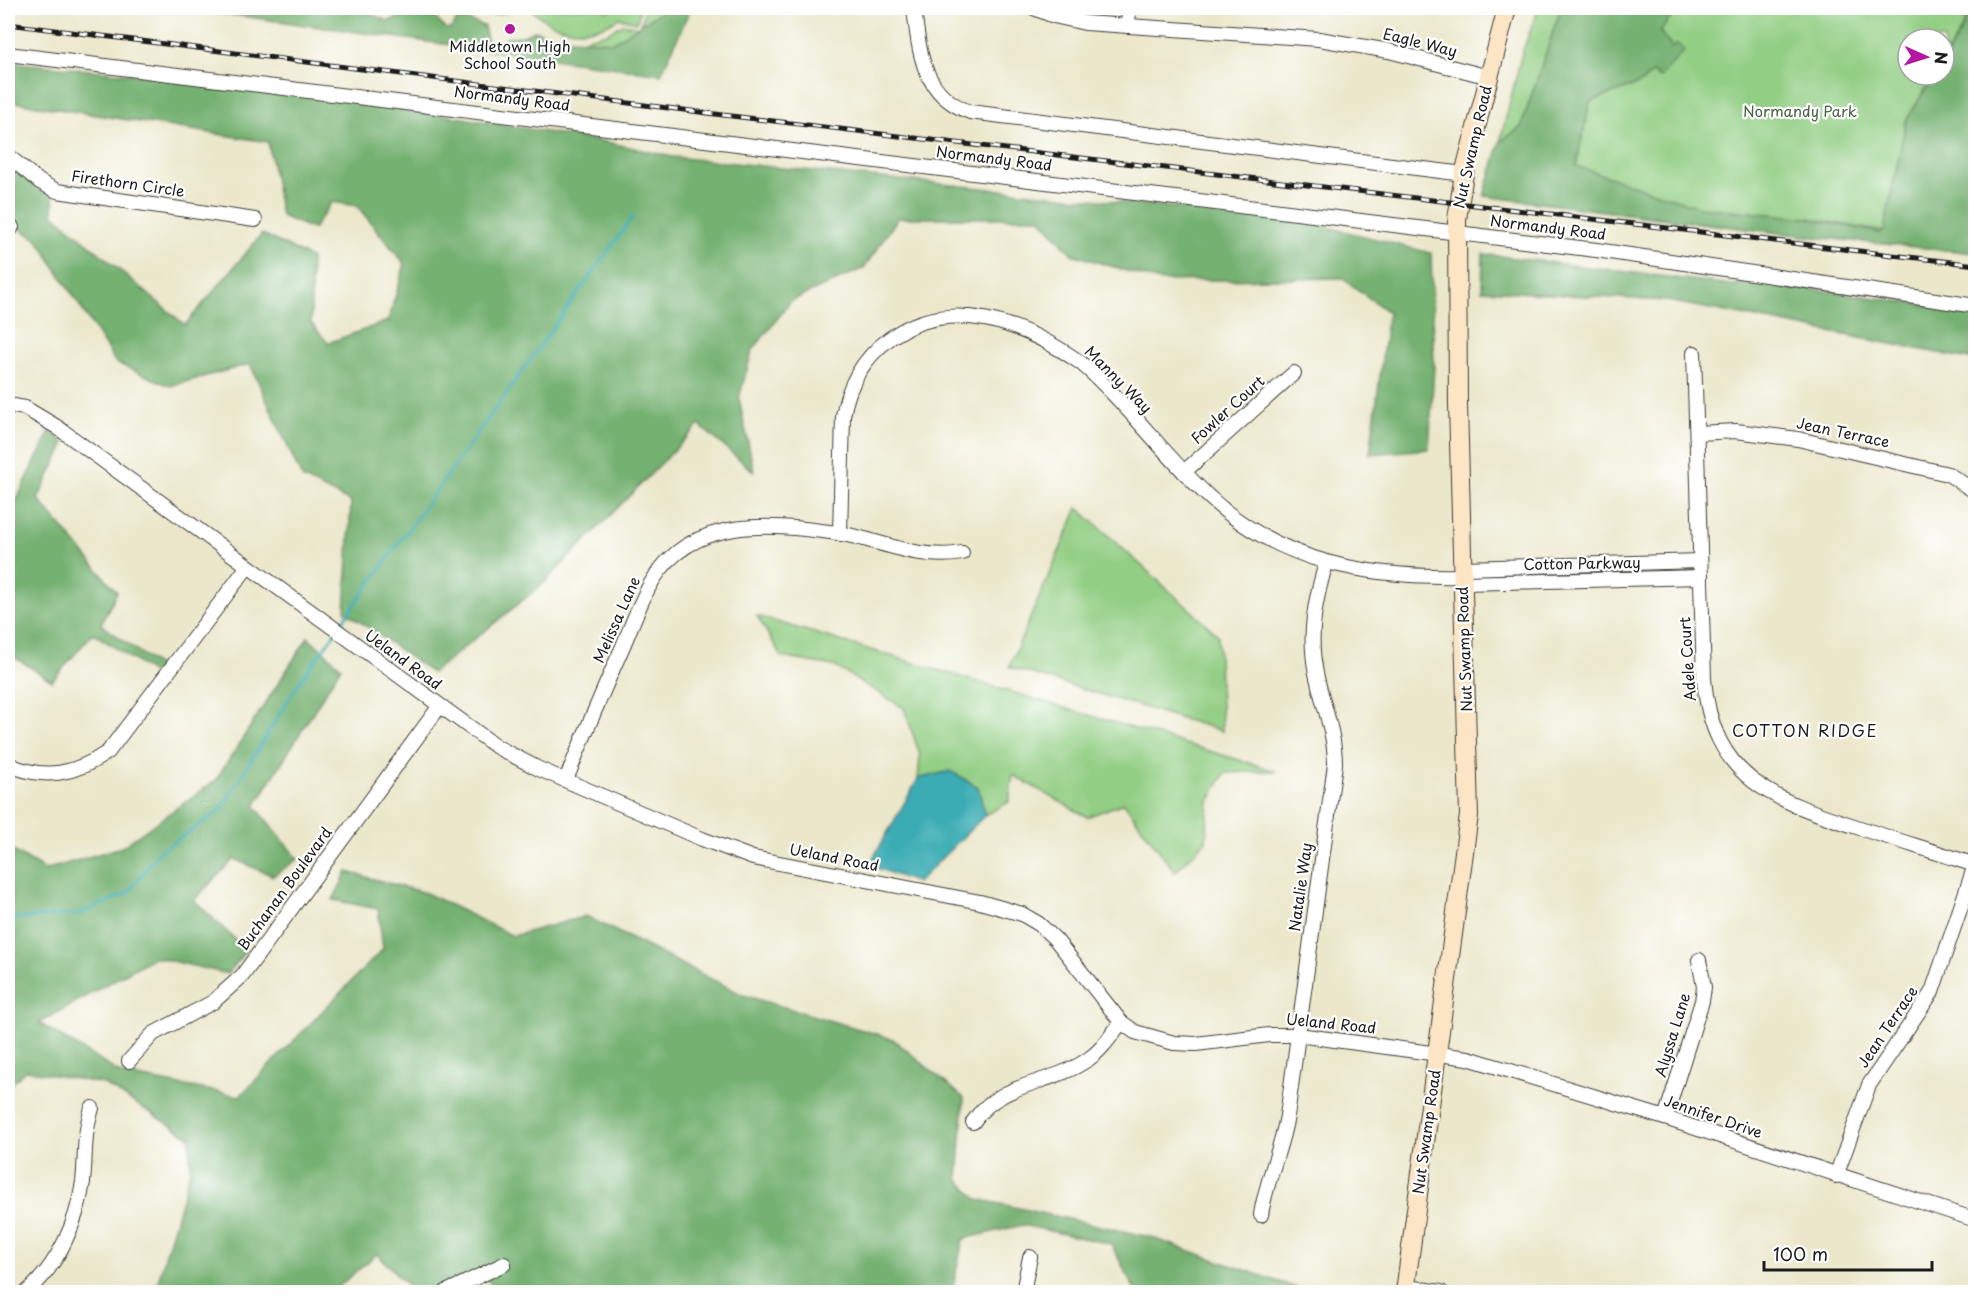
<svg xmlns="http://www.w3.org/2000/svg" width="1983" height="1300" font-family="'Playpen Sans',sans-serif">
	<rect width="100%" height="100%" fill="#fff"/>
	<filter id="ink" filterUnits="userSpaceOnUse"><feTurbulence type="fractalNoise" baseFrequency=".0167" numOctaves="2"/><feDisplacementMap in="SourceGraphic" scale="12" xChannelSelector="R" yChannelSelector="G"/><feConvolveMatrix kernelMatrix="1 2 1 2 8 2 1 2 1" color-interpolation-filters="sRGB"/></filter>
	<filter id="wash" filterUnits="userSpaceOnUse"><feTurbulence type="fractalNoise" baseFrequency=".008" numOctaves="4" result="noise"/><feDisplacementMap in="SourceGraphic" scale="24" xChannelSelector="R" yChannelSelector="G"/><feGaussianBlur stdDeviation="1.35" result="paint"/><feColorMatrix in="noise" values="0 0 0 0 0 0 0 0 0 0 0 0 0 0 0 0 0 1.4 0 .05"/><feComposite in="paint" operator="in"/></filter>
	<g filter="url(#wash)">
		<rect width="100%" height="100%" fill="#ebe7cb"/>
		<g fill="#92ce83" stroke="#577550" stroke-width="1.5">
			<path d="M462 8H513C499 19 477 15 462 8Z"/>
			<path d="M530 8H604L606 11 612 8H640L637 22 619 18C590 37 555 33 530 8Z"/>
			<polygon points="645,8 667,8 613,46 580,40 607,33 623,24 638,27 641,25"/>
			<polygon points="1539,8 1561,8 1521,127 1500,142 1522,53"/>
			<polygon points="1677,8 1967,8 1967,20 1944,58 1944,39 1908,39 1908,75 1934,75 1906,121 1884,232 1808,218 1699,207 1575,166 1590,102 1641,83 1653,72 1659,77 1673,49 1660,32"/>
			<polygon points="1078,508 1218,635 1222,731 1009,667"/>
			<polygon points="757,616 1276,771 1225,773 1209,801 1206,841 1175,872 1124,803 1087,817 1013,775 1009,802 985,815 978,787 950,771 918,779 920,755 904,708 834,666 782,657"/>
		</g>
		<g fill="#75b171" stroke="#486646" stroke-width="1.5">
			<polygon points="182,8 356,8 388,21 409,14 435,18 446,29 452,28 459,17 484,26 488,44 493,46 508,37 524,36 535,30 557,38 613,42 658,14 663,8 691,8 661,74"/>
			<path d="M1561 8H1677L1660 32 1672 48 1677 44 1685 50 1659 78 1653 72 1641 83 1590 102 1576 166 1699 207 1808 218 1881 233 1884 231 1906 121 1934 75H1944C1944 45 1967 35 1967 8H1975V253L1812 237 1484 196 1500 142 1521 127Z"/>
			<polygon points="8,62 297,90 606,142 673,157 1300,220 1431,253 1434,367 1429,449 1370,454 1388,312 1342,278 1159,281 1072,254 1040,218 898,218 864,268 791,301 752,351 739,398 754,472 699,425 542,585 432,673 345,611 351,502 302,478 250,364 170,386 116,363 38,240 8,221 8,166 53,193 53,214 185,325 262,234 311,258 311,323 328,343 388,321 405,264 357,206 332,202 313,229 281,216 268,142 8,101"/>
			<polygon points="1483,254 1732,285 1756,281 1975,312 1975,360 1668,301 1482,290"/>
			<polygon points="50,431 65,443 38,499 117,592 101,624 162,669 157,676 93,633 52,681 8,653 8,518"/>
			<polygon points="308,637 341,667 255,806 298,859 273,876 234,859 194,900 246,950 228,974 154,957 39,1023 121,1074 240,1096 383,949 378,909 333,900 347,872 426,893 513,936 586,916 743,995 893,1039 964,1098 958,1179 977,1199 1150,1237 1308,1292 1222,1292 1222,1290 1214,1292 1136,1292 1111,1244 1022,1225 963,1239 952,1292 501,1292 484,1278 455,1292 414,1292 377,1254 332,1292 155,1292 190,1171 190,1137 104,1084 26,1070 8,1087 8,852 13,851 45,870 122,847 216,780"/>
		</g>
		<polygon fill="#3aacb4" stroke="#2b6468" stroke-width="1.5" points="950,771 978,787 985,815 917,883 869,865 918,779"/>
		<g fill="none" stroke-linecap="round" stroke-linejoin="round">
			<g stroke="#3aacb4" stroke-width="3">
				<polyline points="338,628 634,215"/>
				<polyline points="8,919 79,914 128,893 158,853 220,811 298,684 335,633"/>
			</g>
		</g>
	</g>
	<g filter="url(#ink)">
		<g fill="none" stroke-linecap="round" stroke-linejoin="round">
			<g stroke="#3b3a36" stroke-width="16">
				<g id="minor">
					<path d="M914 8C919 51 922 95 970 112L1464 174"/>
					<polyline points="1034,8 1054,16 1085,23 1319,39 1389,51 1489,77"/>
					<polyline points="1128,26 1129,8"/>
					<polyline points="8,54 1596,250 1976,306"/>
					<polyline points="8,156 40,182 57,191 255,220"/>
					<polyline points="8,233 12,227"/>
					<path d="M1694 353 1704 679C1712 779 1774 800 1857 827 1896 840 1936 852 1975 865"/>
					<polyline points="8,405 25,408 57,427 497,747 539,769 702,839 753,858 980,902 1022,914 1039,924 1056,940 1121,1022 1135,1032 1174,1043 1196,1044 1269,1035 1298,1035 1468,1058 1665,1118 1976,1220"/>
					<polyline points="1697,433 1736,431 1798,439 1948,474 1976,492"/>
					<polyline points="1184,472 1294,373"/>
					<path d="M840 534 843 416C848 385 864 358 889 339 950 294 1025 324 1081 363 1127 403 1163 454 1208 496 1279 563 1368 578 1463 576"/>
					<polyline points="1463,568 1700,561"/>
					<polyline points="1463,583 1701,577"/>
					<path d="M8 764C44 781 76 774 108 752L248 566"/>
					<path d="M566 780C584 735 603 691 623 646 632 625 640 601 653 580 693 515 772 524 838 533 880 540 918 561 962 553"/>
					<polyline points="129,1061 153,1034 213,1002 242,976 439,707"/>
					<polyline points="1665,1118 1702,1001 1704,987 1699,960"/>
					<path d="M973 1122C1000 1081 1049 1086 1087 1060 1101 1051 1111 1036 1121 1022"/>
					<polyline points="1836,1176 1869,1085 1932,992 1976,862"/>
					<path d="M1261 1215C1266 1181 1281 1150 1287 1116L1335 764C1335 732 1322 703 1316 673 1308 635 1315 600 1326 563"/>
					<polyline points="1406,1287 1441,1292"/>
					<path d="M27 1292C58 1265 77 1223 83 1182 86 1154 83 1136 92 1108"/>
					<polyline points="446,1292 504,1264"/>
					<polyline points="1023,1292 1030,1257"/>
				</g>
			</g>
			<g stroke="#3b3a36" stroke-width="20">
				<polyline id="secondary" points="1405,1292 1469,815 1458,404 1457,219 1464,174 1507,8"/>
			</g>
			<use href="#minor" stroke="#fff" stroke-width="14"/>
			<use href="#secondary" stroke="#fce5c4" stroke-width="18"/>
			<g stroke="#1c1c1c" stroke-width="5">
				<polyline id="rail" points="8,24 723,115 1976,265"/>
			</g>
			<use href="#rail" stroke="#fff" stroke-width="3" stroke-dasharray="9" stroke-linecap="butt"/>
		</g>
	</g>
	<circle fill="#b5179e" stroke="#fff" stroke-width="2" cx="510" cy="29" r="6"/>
	<g text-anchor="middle" stroke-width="4.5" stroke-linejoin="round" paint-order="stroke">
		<g font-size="15" fill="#1c1c1c" stroke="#fff">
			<text transform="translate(1420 43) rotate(14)" y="5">Eagle Way</text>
			<text transform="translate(512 99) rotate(7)" y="5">Normandy Road</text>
			<text transform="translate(1473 147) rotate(-77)" y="5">Nut Swamp Road</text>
			<text transform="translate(994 159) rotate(7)" y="5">Normandy Road</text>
			<text transform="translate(128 184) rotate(8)" y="5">Firethorn Circle</text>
			<text transform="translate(1548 228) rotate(7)" y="5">Normandy Road</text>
			<text transform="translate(1118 380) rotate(45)" y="5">Manny Way</text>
			<text transform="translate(1228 410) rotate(-42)" y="5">Fowler Court</text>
			<text transform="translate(1843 433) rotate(12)" y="5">Jean Terrace</text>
			<text transform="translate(1582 564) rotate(-1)" y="5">Cotton Parkway</text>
			<text transform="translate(617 620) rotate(-66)" y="5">Melissa Lane</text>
			<text transform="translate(1465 649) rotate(-92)" y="5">Nut Swamp Road</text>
			<text transform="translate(1688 659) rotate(-94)" y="5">Adele Court</text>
			<text transform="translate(403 660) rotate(36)" y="5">Ueland Road</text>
			<text transform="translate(834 858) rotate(11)" y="5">Ueland Road</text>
			<text transform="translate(1301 887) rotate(-82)" y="5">Natalie Way</text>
			<text transform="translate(285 889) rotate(-54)" y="5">Buchanan Boulevard</text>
			<text transform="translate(1331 1024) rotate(6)" y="5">Ueland Road</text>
			<text transform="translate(1888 1027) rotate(-56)" y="5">Jean Terrace</text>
			<text transform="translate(1673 1035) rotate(-73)" y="5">Alyssa Lane</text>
			<text transform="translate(1713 1117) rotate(19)" y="5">Jennifer Drive</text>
			<text transform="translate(1427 1132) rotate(-82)" y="5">Nut Swamp Road</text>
		</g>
		<g font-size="15" fill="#1c1c1c" stroke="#fff">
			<text x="510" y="52">Middletown High<tspan x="510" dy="17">School South</tspan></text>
		</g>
		<g font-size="15" fill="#4b6345" stroke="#fff">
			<text x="1800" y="117">Normandy Park</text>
		</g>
		<g font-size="16" letter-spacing="1.5" fill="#1c1c1c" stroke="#fff">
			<text x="1805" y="737">COTTON RIDGE</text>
		</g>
	</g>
	<rect width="1983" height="1300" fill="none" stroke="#fff" stroke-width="30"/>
	<g transform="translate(1926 57) rotate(93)"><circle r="28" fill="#ffffff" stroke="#a4a4a4" stroke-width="1.5"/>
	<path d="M0-4.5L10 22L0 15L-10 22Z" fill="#b5179e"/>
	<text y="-9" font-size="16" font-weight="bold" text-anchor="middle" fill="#1c1c1c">N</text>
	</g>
	<path d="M1764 1261v9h168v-9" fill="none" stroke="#1c1c1c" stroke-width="3"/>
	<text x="1773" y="1261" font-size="18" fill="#1c1c1c" stroke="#ffffff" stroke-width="4.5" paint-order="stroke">100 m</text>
</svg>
